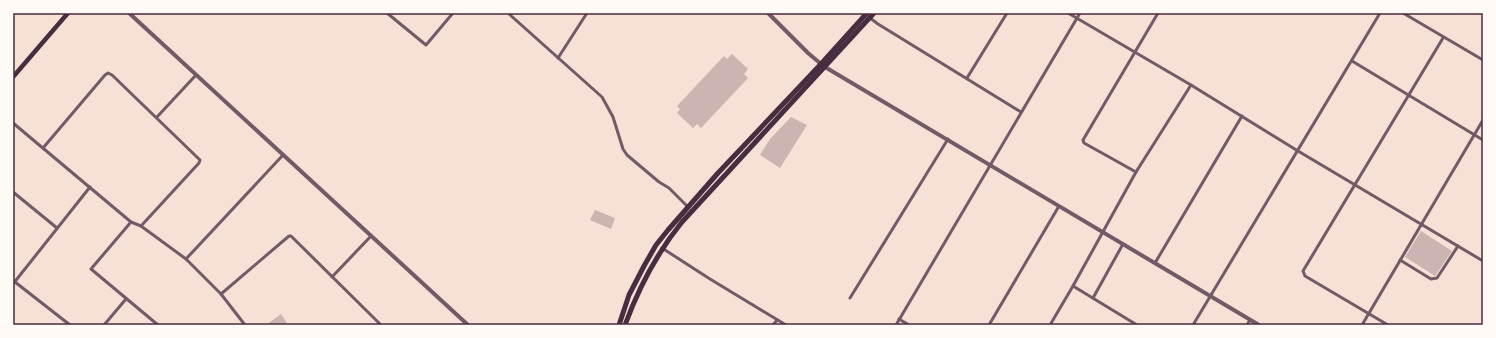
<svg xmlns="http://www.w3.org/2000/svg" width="1496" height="338" font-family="'DejaVu Sans',sans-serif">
	<rect width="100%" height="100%" fill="#f7e1d7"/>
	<g fill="#ccb4b1">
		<polygon points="732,54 748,69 744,74 748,78 701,128 697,124 693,128 677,113 680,109 677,106 724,56 727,59"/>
		<polygon points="791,117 807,125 780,168 760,155 770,139"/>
		<polygon points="595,210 615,218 611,229 590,220"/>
		<polygon points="1421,231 1452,251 1435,276 1405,257"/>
		<polygon points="281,314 288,325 266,325"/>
	</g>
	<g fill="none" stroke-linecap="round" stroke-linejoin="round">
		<g stroke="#755966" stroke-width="3">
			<polyline points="387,13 426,45 453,13"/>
			<polyline points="508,13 602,97 613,117 623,149 627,155 659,182 669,188 688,207"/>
			<polyline points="1068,13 1191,85 1298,151 1483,261"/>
			<polyline points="1403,13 1483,60"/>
			<polyline points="870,18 878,24 1021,112"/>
			<polyline points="558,58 587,13"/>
			<polyline points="1352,61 1483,140"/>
			<polyline points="967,78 1007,13"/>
			<polyline points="157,117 196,75"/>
			<polyline points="13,123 131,222 141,226 186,259 221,294 245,325"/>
			<polyline points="43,148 105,75 108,73 112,75 200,160 199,163 141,226"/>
			<polyline points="1136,172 1084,143 1083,140 1158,13"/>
			<polyline points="13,192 57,228"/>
			<polyline points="131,222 91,269 158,325"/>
			<polyline points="662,248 710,279 786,325"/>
			<polyline points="186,259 283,155"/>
			<polyline points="1400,260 1431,279 1437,278 1458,246"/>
			<polyline points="1155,263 1242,116"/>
			<polyline points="332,277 371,236"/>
			<polyline points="15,282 70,325"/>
			<polyline points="13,284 90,187"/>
			<polyline points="1073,286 1137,325"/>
			<polyline points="221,294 289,236 291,236 381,325"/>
			<polyline points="850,298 948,139"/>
			<polyline points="1093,298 1123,244"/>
			<polyline points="899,319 909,325"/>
			<polyline points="104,325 126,299"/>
			<polyline points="773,325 777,320"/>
			<polyline points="896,325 1080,13"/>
			<polyline points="989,325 1059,206"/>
			<polyline points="1050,325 1073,286 1136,172 1191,85"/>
			<polyline points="1193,325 1380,13"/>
			<polyline points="1247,325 1250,320"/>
			<polyline points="1362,325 1483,120"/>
			<polyline points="1388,325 1305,276 1303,271 1443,38"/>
		</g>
		<g stroke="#755966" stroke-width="4">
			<polyline points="129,13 468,325"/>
			<polyline points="768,13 808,53 821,64"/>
			<polyline points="825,67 1259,325"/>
		</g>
		<polyline stroke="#4a2c40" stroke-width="4.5" points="13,77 68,13"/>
		<g stroke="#4a2c40" stroke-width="5">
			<polyline points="619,325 629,295 644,266 656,245 668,230 718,173 821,64 867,13"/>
			<path d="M625 325C639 287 656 254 682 222L874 13"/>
		</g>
	</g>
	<rect width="1496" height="338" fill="none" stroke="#fffaf5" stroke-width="28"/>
	<rect x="14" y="14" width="1468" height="310" fill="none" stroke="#4a2c40" stroke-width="1.5"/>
</svg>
